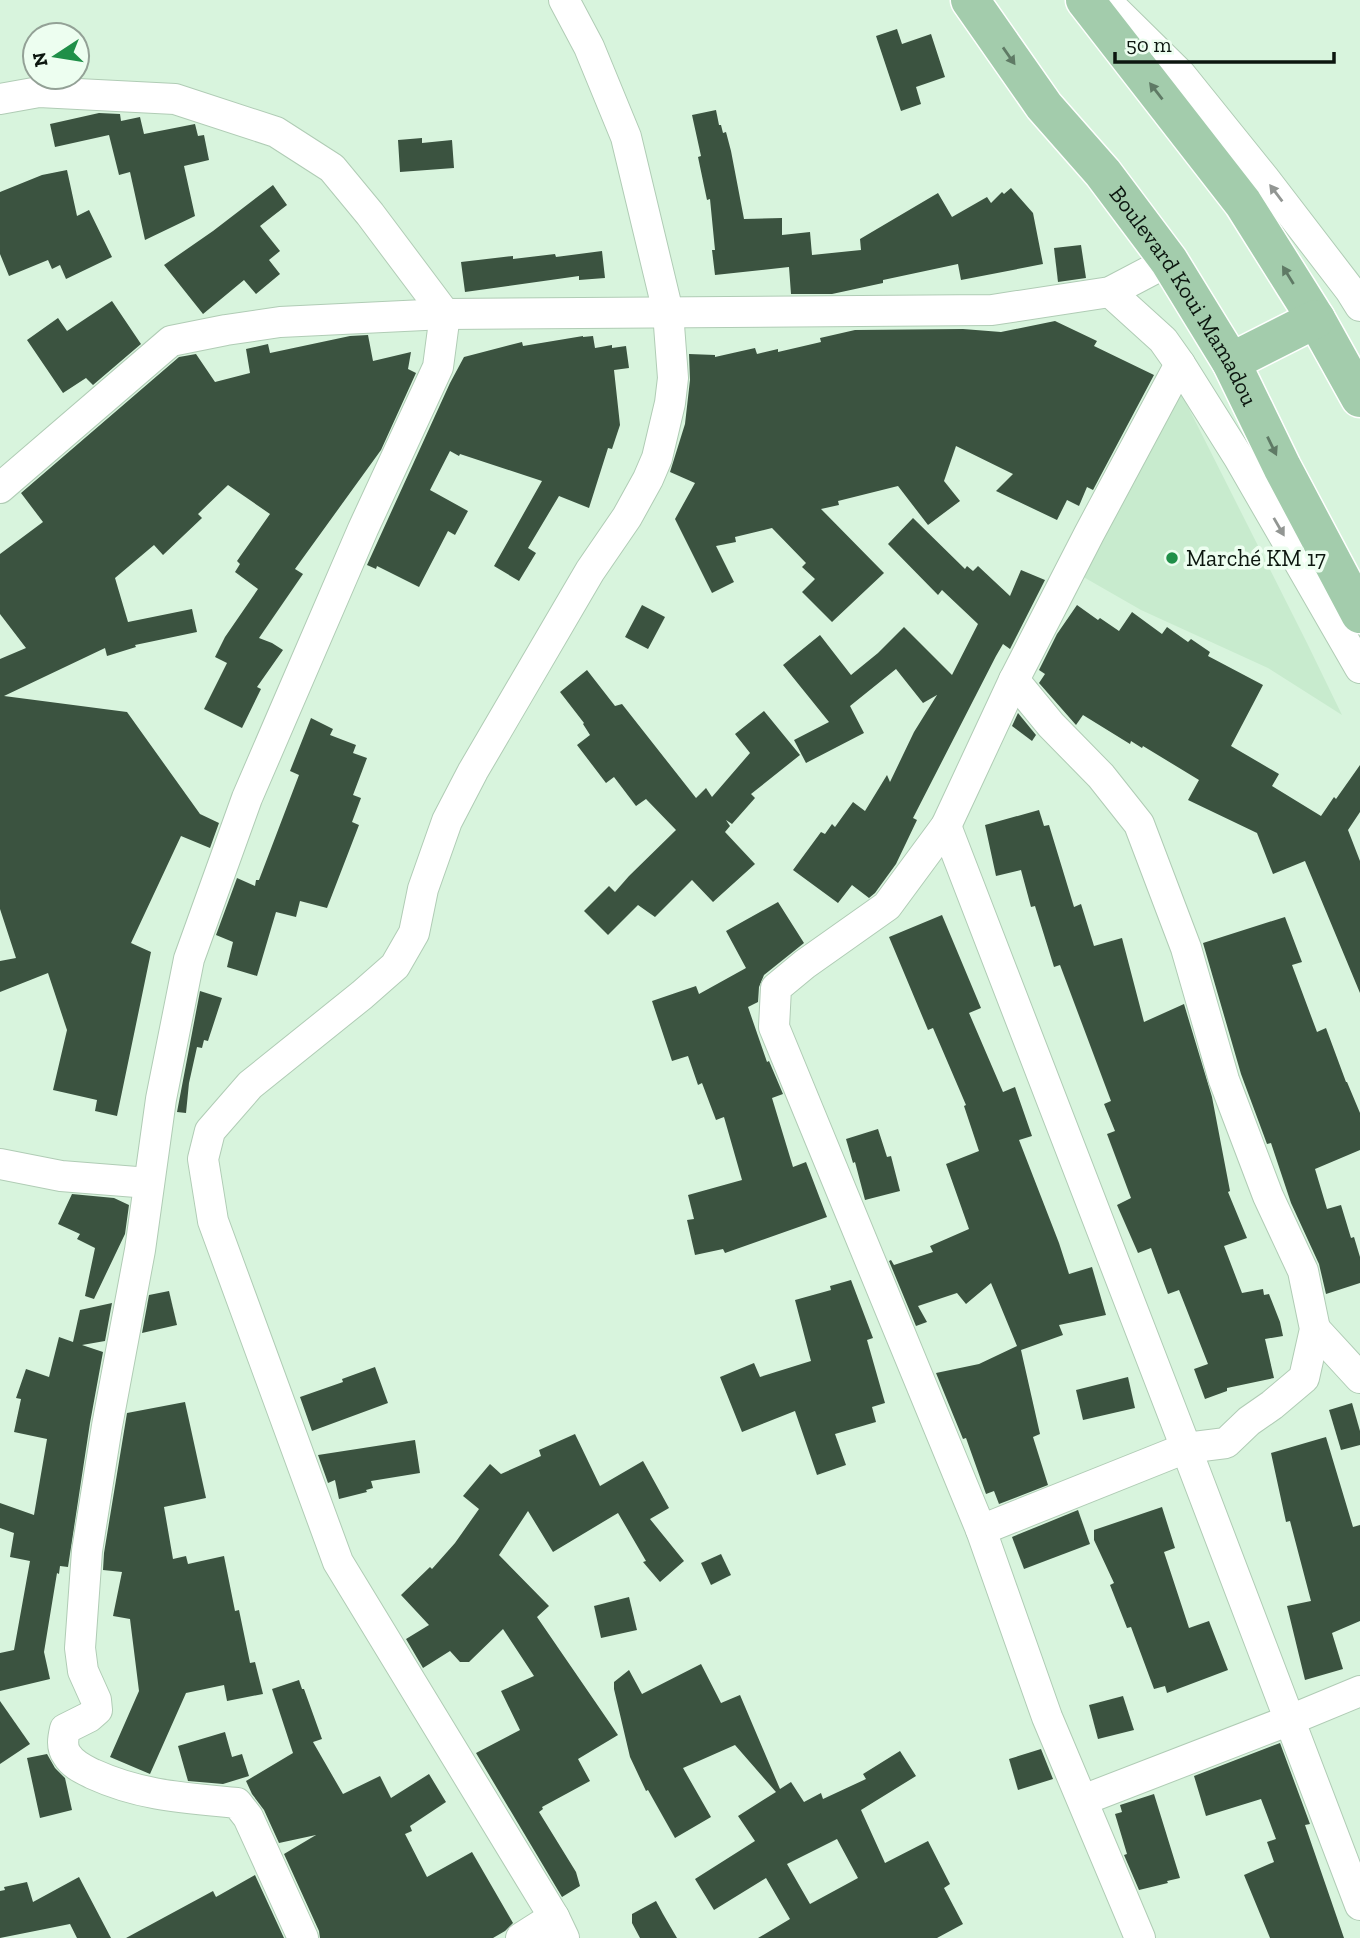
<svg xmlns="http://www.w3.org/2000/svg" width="1360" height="1938" font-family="'Zilla Slab',serif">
	<rect width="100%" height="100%" fill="#d8f4dd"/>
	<polygon fill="#c8ebce" points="1179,389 1307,643 1342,715 1268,668 1141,610 1073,571"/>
	<g fill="#3b5340" fill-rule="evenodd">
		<polygon points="897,29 902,44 931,34 945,77 916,87 921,104 901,111 876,36"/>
		<polygon points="716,110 719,125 721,125 723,133 726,132 731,151 744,219 782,218 782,235 810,232 812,255 861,250 860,239 938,193 952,217 987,197 991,203 1002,192 1004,194 1011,188 1033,213 1043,264 961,280 958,264 883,280 883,283 832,294 791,294 789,267 715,275 712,250 715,250 710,199 707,200 698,157 701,156 692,115"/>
		<polygon points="99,113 120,114 121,121 140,117 144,134 195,124 198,136 204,135 209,160 184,166 195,216 145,240 130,172 119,175 109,135 55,147 50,124"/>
		<polygon points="422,138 422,143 452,140 454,168 400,172 398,140"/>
		<polygon points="67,170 77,216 89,210 112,257 66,279 60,265 52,269 48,260 9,276 0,254 0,192 42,175"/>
		<polygon points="273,185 287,205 260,226 280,251 269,260 280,274 256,294 244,280 203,314 164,265 213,231"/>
		<polygon points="1081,245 1086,278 1058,282 1054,248"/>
		<polygon points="602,251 605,278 579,280 579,276 465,292 461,262 513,256 513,259 555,254 556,257"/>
		<polygon points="112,301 141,344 93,385 86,378 63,393 27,340 58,318 67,331"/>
		<polygon points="1055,321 1097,341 1094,346 1154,375 1093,490 1087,487 1079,506 1067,500 1057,520 996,491 1013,474 956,446 944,481 960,501 928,525 898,486 838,501 839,505 821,509 884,573 832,622 802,592 815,579 802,567 806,563 772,528 735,537 736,542 716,546 734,582 712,593 675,519 695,483 670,472 685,424 690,380 689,354 715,355 715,357 755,348 757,354 778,349 778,352 821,342 820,338 855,330 963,329 1001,332"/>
		<polygon points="368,335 373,361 411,352 408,369 416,373 381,450 295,569 303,574 259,638 272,643 283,650 257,687 261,689 242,728 204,709 227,663 215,657 225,637 258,589 235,572 240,564 237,561 270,514 228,485 198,514 202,518 163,555 154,545 115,578 128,622 192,609 197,632 135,645 136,647 107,656 105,648 4,696 127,712 200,814 219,823 210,848 181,836 131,943 151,952 117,1116 95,1111 97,1100 53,1090 67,1030 48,973 0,992 0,961 16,958 0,909 0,659 26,648 0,614 0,554 43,522 21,493 179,357 196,354 215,382 250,373 246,349 268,344 270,353 350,336"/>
		<polygon points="583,336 583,337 593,336 595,348 612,345 612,348 626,346 629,368 614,370 620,425 612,449 608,448 589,508 559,496 528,548 536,553 519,581 494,566 542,481 460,454 459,456 450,451 430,490 468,511 455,535 448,531 419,587 377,566 376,569 367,565 450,383 464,357 522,342 523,346"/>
		<polygon points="913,518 965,569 967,566 973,571 978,566 1010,596 1021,570 1045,580 1010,649 1003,644 996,656 913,818 917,820 896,864 875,893 869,898 852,885 838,903 793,870 821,832 825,834 832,824 835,827 853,802 865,811 887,775 890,782 914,732 937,695 923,703 896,669 850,706 864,733 806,763 794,740 829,722 783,665 820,635 851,675 878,653 904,627 952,675 978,624 942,590 938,595 888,544"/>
		<polygon points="642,605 665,617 648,649 625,637"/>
		<polygon points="1077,605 1098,620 1100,618 1119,631 1132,612 1162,634 1167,627 1188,642 1191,639 1210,652 1208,656 1263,685 1231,746 1279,774 1272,786 1321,816 1334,797 1336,799 1360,765 1360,812 1348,830 1360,861 1360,993 1305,861 1273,874 1257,833 1188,800 1199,780 1143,746 1142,748 1131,741 1130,744 1083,715 1076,725 1039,683 1045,674 1039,670 1057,634"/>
		<polygon points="587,670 615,706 622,704 696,798 706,788 712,797 750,753 735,734 764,711 800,755 751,794 755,798 732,824 726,820 730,826 725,832 755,864 713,902 692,880 655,917 638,905 608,935 584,911 609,886 615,892 629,876 676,830 646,799 636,806 614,777 606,783 577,745 590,735 583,724 584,723 560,692"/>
		<polygon points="1018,713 1036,735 1032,741 1012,726"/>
		<polygon points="311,718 333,729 330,735 356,745 353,753 367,758 353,795 361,798 352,822 359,825 327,908 300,901 296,917 276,912 257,976 227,967 233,942 216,935 237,878 255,886 256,880 259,880 299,775 290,771"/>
		<polygon points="1039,810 1044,826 1049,825 1074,907 1081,904 1094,946 1122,938 1144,1022 1184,1004 1212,1097 1230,1191 1228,1192 1247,1238 1224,1246 1242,1293 1263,1289 1264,1295 1269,1294 1280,1322 1283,1336 1265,1339 1274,1378 1227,1388 1227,1391 1205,1399 1194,1369 1208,1364 1179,1290 1168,1294 1151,1248 1138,1253 1117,1205 1131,1198 1107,1134 1115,1131 1104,1104 1111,1101 1060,965 1054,967 1035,906 1031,907 1021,870 996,876 985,825"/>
		<polygon points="778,902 804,943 764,975 759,987 758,1002 748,1007 767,1062 769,1061 783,1094 772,1098 793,1167 806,1162 827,1217 725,1253 723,1249 695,1255 687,1220 694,1219 688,1195 742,1180 724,1117 716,1120 702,1083 698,1085 688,1056 672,1061 652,1001 696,986 699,994 746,968 726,931"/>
		<polygon points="942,915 981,1008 969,1013 1003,1092 1015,1087 1032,1136 1019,1140 1059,1243 1069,1274 1092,1267 1106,1315 1059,1325 1063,1335 1021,1350 1040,1434 1033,1437 1048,1485 999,1504 994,1491 986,1494 966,1438 963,1439 936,1373 979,1364 1017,1346 991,1283 966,1304 957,1293 918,1306 927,1322 916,1326 889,1261 891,1260 894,1265 933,1252 930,1246 969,1229 946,1164 979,1151 964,1106 966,1105 933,1028 928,1030 889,937"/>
		<polygon points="1285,917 1302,962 1292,965 1317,1032 1326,1028 1346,1082 1347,1082 1360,1113 1360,1150 1315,1169 1327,1209 1341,1205 1351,1238 1354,1237 1360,1257 1360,1283 1326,1294 1319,1264 1291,1203 1271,1143 1267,1144 1241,1074 1203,943"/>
		<polygon points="200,991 222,998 208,1041 204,1040 202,1048 197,1047 189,1083 186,1113 177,1112"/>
		<polygon points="878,1129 887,1157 891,1156 900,1191 865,1200 855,1162 853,1163 846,1139"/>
		<polygon points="72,1194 114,1198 129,1205 125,1234 94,1299 85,1296 95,1248 77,1239 80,1234 58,1224"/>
		<polygon points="851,1280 873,1338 867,1340 885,1403 872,1407 876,1422 835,1434 846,1465 817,1475 795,1411 742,1432 720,1377 754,1363 760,1377 811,1361 795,1300 831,1290 830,1286"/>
		<polygon points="169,1291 177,1325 142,1333 149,1295"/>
		<polygon points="112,1303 105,1341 82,1345 103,1352 90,1423 68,1567 60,1566 59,1574 57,1573 44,1652 50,1679 0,1691 0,1653 14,1650 30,1561 10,1557 14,1533 0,1528 0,1503 34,1515 47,1439 14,1432 21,1399 16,1398 26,1369 49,1377 59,1337 73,1342 80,1310"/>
		<polygon points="375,1367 388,1403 312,1431 300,1397 343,1382 342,1379"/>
		<polygon points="1128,1377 1135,1408 1083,1420 1076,1390"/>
		<polygon points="185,1402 206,1498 164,1507 173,1559 186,1556 188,1564 224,1556 235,1611 239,1610 250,1663 255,1662 263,1694 227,1701 224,1685 186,1693 150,1774 110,1757 139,1691 130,1619 113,1616 122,1572 103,1570 104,1553 127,1413"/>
		<polygon points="1352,1403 1360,1431 1360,1445 1341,1450 1329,1410"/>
		<polygon points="575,1434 600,1486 643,1461 669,1508 650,1519 684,1561 660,1582 643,1562 646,1561 618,1513 553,1552 528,1511 499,1555 549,1606 537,1617 618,1735 578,1759 590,1781 542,1807 543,1809 539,1812 576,1872 580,1886 562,1897 476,1753 520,1730 501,1691 534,1676 503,1629 469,1662 460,1662 450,1651 423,1668 406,1639 429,1625 401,1595 430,1567 432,1569 455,1543 479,1509 463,1496 490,1464 501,1474 541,1456 539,1450"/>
		<polygon points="1326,1437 1353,1527 1360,1525 1360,1621 1332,1633 1343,1669 1305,1680 1287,1606 1311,1601 1290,1521 1286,1522 1271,1453"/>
		<polygon points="415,1440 420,1473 371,1481 373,1488 366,1490 367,1492 339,1499 335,1480 328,1483 318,1455"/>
		<polygon points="1162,1507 1175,1548 1164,1552 1189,1628 1209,1621 1228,1670 1167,1693 1165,1686 1154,1689 1131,1627 1127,1628 1110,1585 1114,1583 1094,1540 1094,1530"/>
		<polygon points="1078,1510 1090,1544 1024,1569 1012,1537"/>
		<polygon points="721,1554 731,1575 711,1585 701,1563"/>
		<polygon points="629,1597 637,1630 601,1638 594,1606"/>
		<path d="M701 1664 721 1703 740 1695 780 1789 791 1782 804 1802 821 1793 823 1799 866 1779 863 1774 900 1751 916 1776 861 1810 885 1863 928 1841 950 1884 944 1888 963 1924 937 1938H758L790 1919 766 1878 714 1910 695 1879 755 1841 738 1816 776 1792 735 1745 683 1768 711 1817 675 1838 648 1790 646 1791 630 1757 614 1689V1682L629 1670 642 1694ZM837 1839 858 1878 810 1904 787 1864Z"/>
		<polygon points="299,1680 302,1689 304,1689 322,1739 313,1742 343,1794 380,1776 391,1798 429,1774 446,1802 410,1826 412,1831 405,1834 427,1877 472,1852 513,1923 505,1931 493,1938 320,1938 319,1931 284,1854 316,1835 279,1843 264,1810 252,1794 246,1781 293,1753 272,1689"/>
		<polygon points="1123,1696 1134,1730 1098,1739 1089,1705"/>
		<polygon points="0,1701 30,1744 0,1764"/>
		<polygon points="225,1732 232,1757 242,1754 249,1776 223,1784 188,1781 178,1746"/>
		<polygon points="1280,1743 1310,1824 1305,1825 1344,1938 1270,1938 1244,1875 1274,1862 1267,1842 1276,1839 1261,1799 1206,1816 1194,1776"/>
		<polygon points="1041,1749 1053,1779 1018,1790 1009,1759"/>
		<polygon points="47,1754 55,1768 65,1778 72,1810 40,1818 27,1758"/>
		<polygon points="1154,1794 1180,1878 1167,1881 1168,1883 1139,1890 1124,1855 1127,1854 1115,1814 1122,1812 1120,1805"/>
		<polygon points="255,1875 284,1938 126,1938 213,1891 216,1897"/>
		<polygon points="79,1877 111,1938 77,1938 70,1924 0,1938 0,1891 5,1890 4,1887 27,1882 33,1902"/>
		<polygon points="656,1901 663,1914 677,1938 640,1938 632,1923 632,1914"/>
	</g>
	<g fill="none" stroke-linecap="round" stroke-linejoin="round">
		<g stroke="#b0ccb5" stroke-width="32">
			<g id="street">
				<polyline points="1105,0 1181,75 1264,178 1350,290 1360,306"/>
				<path d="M0 99 39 92 175 99 276 132 332 168 370 214 445 314 438 367 363 529 247 798 189 959 161 1099 140 1250 107 1426 87 1551 80 1648 83 1671 96 1700 97 1710 89 1717 65 1729C63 1738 61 1747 67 1755 73 1765 83 1769 93 1774 141 1796 186 1798 237 1803L248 1817 303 1938"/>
				<polyline points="1110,292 1163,340 1180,364 1239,458 1360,668"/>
				<polyline points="0,488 171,341 226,330 280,322 445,314 992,310 1110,292 1169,261"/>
				<polyline points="946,826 1186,1448 1360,1905"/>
				<polyline points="0,1164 61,1176 149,1183"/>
				<polyline points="1315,1329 1360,1378"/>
				<polyline points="981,1530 1186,1448 1226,1443 1249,1421 1272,1405 1304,1378 1315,1329 1303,1271 1268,1196 1224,1080 1186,948 1139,824 1101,776 1051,725 1014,680"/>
				<polyline points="1083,1800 1290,1720 1360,1691"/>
				<polyline points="521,1938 554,1917"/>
				<polyline points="564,1938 554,1917 338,1562 213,1221 203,1159 210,1131 250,1085 362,995 395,966 414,933 423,889 447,821 473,771 590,571 627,517 648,479 657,458 670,403 673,378 668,312 626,137 589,47 564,0"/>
				<polyline points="1140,1938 1047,1717 981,1530 774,1027 776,988 805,964 887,906 946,826 1014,680 1089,534 1180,364"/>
			</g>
		</g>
		<g stroke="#fff" stroke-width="41">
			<g id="primary">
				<path id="s1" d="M970 0 1044 106 1103 173 1169 261 1231 362 1282 467 1360 614"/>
				<polyline points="1085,0 1243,203 1316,319 1360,398"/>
				<polyline points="1231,362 1316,319"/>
			</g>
		</g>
		<use href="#street" stroke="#fff" stroke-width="30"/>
		<use href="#primary" stroke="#a3ccac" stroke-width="38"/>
	</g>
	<defs><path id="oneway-solid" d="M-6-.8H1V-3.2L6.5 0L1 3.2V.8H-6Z" transform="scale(1.75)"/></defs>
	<g fill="#5f7a65">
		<use href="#oneway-solid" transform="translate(1009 56) rotate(55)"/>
		<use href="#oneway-solid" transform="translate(1156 91) rotate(-128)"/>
		<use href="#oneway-solid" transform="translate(1288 275) rotate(-122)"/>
		<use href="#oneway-solid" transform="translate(1272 446) rotate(64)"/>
	</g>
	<g fill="#929693">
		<use href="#oneway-solid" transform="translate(1276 193) rotate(-127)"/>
		<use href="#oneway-solid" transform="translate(1279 527) rotate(60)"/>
	</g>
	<circle fill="#1f8f48" stroke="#edfef0" stroke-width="2.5" cx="1172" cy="558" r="7"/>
	<g text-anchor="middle" stroke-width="7" stroke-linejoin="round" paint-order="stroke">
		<g font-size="23" fill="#0c160f" stroke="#edfef0">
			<text dy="8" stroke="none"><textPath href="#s1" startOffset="366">Boulevard Koui Mamadou</textPath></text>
		</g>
		<g font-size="23" fill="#0c160f" stroke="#edfef0" text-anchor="start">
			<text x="1186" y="566">Marché KM 17</text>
		</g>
	</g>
	<g transform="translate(56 56) rotate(258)"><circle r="33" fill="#edfef0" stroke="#93a196" stroke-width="2"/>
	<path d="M0-5L12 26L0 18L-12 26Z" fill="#1f8f48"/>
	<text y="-10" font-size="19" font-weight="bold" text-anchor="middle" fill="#0c160f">N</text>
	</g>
	<path d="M1115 52v10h219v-10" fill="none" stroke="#0c160f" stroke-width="3.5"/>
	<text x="1126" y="52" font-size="21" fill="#0c160f" stroke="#edfef0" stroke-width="5" paint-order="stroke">50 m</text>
</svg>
